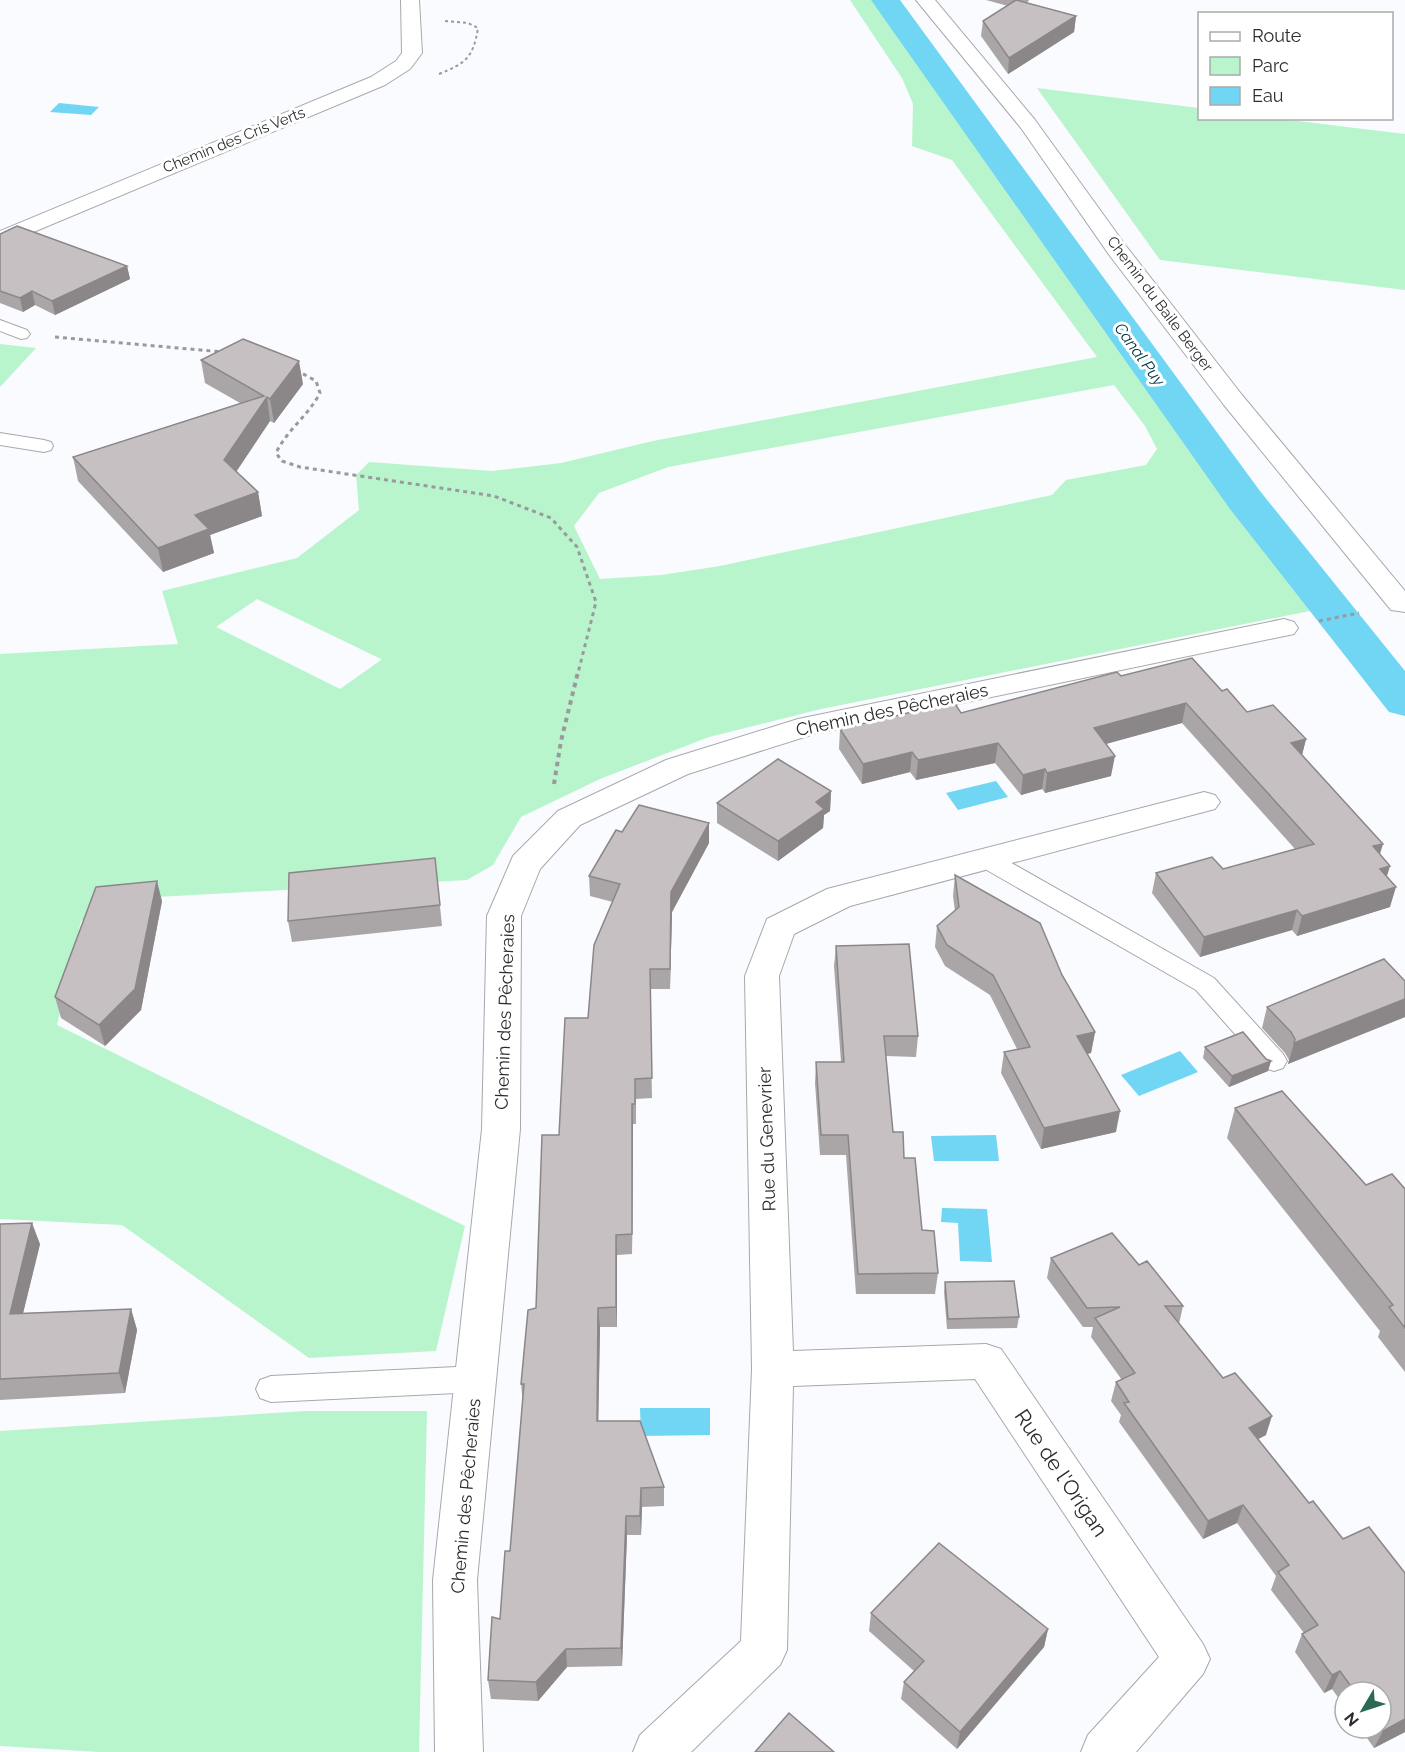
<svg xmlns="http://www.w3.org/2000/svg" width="1405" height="1752" font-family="Raleway,sans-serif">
	<rect width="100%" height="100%" fill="#fafbff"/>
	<g fill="#b8f5cd" fill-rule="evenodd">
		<path d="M850 0H879L1315 610 821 709 709 737 600 779 521 817 493 865 467 880 121 899 81 921 57 1025 465 1226 436 1351 309 1358 122 1225 0 1219V654L178 644 162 591 297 558 359 510 356 475 369 462 492 471 561 463 653 441 1097 357 952 160 912 146 913 104 902 78ZM1114 385 1145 426 1157 449 1146 465 1066 480 1052 495 720 566 661 575 600 579 574 526 599 493 668 467ZM257 599 381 659V660L340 689 216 627Z"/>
		<polygon points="1037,88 1199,108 1200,118 1281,119 1405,134 1405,290 1160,260"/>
		<polygon points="0,344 36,348 1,386 0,386"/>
		<polygon points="305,1411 427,1411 419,1752 99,1752 0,1746 0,1431"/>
	</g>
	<g fill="#71d5f4">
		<polygon points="59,103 99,107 91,115 50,112"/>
		<polygon points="996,781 1008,797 958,810 946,793"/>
		<polygon points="1180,1051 1198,1072 1139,1096 1121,1075"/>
		<polygon points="996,1135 999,1161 934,1161 931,1136"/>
		<polygon points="942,1208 987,1209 992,1262 960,1261 958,1223 941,1222"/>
		<polygon points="640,1408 710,1408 710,1435 641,1436"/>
	</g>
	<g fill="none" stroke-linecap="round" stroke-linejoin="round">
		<polygon fill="#71d5f4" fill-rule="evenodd" points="871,0 900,0 1260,491 1405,671 1405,716 1389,712 1230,509"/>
		<g stroke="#a7a8ac" stroke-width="2">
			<g id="service">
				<polygon points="0,320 27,330 30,334 27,338 21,339 0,331"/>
				<polygon points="0,433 44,440 51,442 53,446 51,450 44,452 0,445"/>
				<polygon points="986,851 994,853 1214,978 1283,1054 1287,1061 1283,1068 1274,1071 1265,1068 1196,990 978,865 974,859 978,853"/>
				<polygon points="477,1366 488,1370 492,1379 488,1388 477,1392 271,1402 260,1398 256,1389 260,1380 271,1376"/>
			</g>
		</g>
		<g stroke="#a7a8ac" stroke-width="2">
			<g id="minor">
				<polygon points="401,0 419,0 422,53 410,69 385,85 0,246 0,231 371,77 396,61 402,53"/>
				<polygon points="916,0 935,0 1035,120 1126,246 1242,395 1405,591 1405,612 1391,610 1224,405 1110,256 1021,128"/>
				<polygon points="1284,619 1294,622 1298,628 1294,634 814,734 688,774 580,825 540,869 521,916 520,1129 477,1580 483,1752 435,1752 433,1580 482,1129 487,916 513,856 558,811 666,760 798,719"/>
				<polygon points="1204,792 1215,795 1220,802 1215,809 850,906 794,934 779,976 793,1351 986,1344 1001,1349 1203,1644 1210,1659 1203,1674 1136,1752 1081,1752 1088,1735 1159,1657 975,1379 793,1386 787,1650 780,1665 691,1752 633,1752 640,1735 741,1641 752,1369 745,976 767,919 827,889"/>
			</g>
		</g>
		<path stroke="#999a9d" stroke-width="2" stroke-dasharray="3 3" stroke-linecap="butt" d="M439 74C466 63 473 58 478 28L468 23 445 21"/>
		<g stroke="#999a9d" stroke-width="3" stroke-dasharray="4 4" stroke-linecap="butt">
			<polyline points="55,337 223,352"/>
			<path d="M296 370 316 381 320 393C308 416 287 430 276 453L282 461 300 467 494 496 551 518 577 547 596 602 578 673"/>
			<polyline points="1319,621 1359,613"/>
		</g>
		<polyline stroke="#999a9d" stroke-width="4" stroke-dasharray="4.5 4.5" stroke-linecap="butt" points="554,784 561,741 578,672"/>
		<use href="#service" fill="#fff" fill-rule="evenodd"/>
		<use href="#minor" fill="#fff" fill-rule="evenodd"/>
	</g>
	<g fill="#aaa5a7">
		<polygon points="986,0 1029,0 1027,3 1076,16 1074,32 1008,74 981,36 983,21 1008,6"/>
		<polygon points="0,234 127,266 130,279 55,315 35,305 23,312 0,303"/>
		<polygon points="201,360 303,384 274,423 270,421 236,472 258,492 262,516 210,535 214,553 163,572 78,481 73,457 240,403 205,383"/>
		<polygon points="1121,676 1222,691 1247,712 1306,739 1302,755 1380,854 1387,877 1390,907 1297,936 1292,930 1200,957 1152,893 1156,873 1223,869 1295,849 1182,723 1106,744 1111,776 1045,793 1042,789 1021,795 995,763 916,780 910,772 862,784 839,749 840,729 961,713"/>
		<polygon points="831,791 830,811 824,815 823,828 778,861 717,823 717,803"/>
		<polygon points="622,832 709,843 672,912 670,989 650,989 652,1098 636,1099 636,1124 633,1124 632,1254 617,1255 617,1327 600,1327 598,1421 664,1487 664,1506 642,1507 641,1535 627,1535 622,1666 567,1667 538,1701 491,1699 488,1680 500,1619 510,1551 523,1403 521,1384 536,1308 559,1135 588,1018 613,902 590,896 589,876"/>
		<polygon points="435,858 442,926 292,942 288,921"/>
		<polygon points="955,875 1062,975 1095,1032 1091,1053 1087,1054 1116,1132 1041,1149 1001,1073 1004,1052 1017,1049 990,995 945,966 935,947 937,926 955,911 953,896"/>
		<polygon points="162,901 141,1010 105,1046 61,1018 55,997"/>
		<polygon points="836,946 918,1036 916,1057 886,1056 893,1132 904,1158 922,1230 938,1273 935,1294 856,1294 846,1155 820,1155 815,1083 816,1062 841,1062 834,966"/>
		<polygon points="1405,981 1405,1017 1288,1064 1289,1060 1285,1053 1262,1028 1267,1007"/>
		<polygon points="1205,1047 1266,1059 1271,1061 1268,1071 1229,1087 1203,1058"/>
		<polygon points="1235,1108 1366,1185 1405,1189 1405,1372 1378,1337 1380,1331 1227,1138"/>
		<polygon points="0,1224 40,1244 23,1313 131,1309 137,1330 125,1393 0,1400"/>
		<polygon points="1051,1258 1139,1265 1183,1306 1179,1324 1266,1435 1258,1439 1309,1503 1343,1539 1405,1573 1405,1732 1374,1748 1360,1728 1381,1728 1381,1692 1345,1692 1345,1707 1332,1689 1324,1693 1295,1652 1302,1634 1304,1633 1271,1590 1276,1576 1237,1523 1203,1539 1119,1422 1121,1415 1111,1401 1116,1382 1122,1380 1091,1337 1093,1327 1083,1327 1047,1278"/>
		<polygon points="945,1282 1019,1317 1017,1328 947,1329 944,1292"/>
		<polygon points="871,1613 1048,1629 1044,1647 957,1749 901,1699 904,1682 914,1671 869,1631"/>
	</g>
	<g fill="#8b8688">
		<polygon points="1076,16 1074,32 1008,74 1009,58"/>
		<polygon points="127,266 130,279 55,315 52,301"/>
		<polygon points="32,291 35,305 23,312 20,298"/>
		<polygon points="299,361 303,384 274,423 270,399"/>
		<polygon points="267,397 270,421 228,484 224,460"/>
		<polygon points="258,492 262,516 210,535 214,553 163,572 158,548 195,515"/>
		<polygon points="1186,703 1182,723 1091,748 1094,728"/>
		<polygon points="1306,739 1301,759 1291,743"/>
		<polygon points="998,743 995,763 916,780 918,760"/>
		<polygon points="912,752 910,772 862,784 863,764"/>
		<polygon points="1115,756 1111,776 1045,793 1047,773"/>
		<polygon points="1045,769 1042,789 1021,795 1023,775"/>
		<polygon points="831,791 830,811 824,815 823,828 778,861 778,841 816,802"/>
		<polygon points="709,823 709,843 672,912 670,989 671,892"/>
		<polygon points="1383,844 1377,864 1373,846"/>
		<polygon points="1390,866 1384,886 1380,869"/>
		<polygon points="157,881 162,901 141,1010 105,1046 99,1025"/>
		<polygon points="1396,887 1390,907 1297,936 1302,916"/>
		<polygon points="1297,910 1292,930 1200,957 1204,937"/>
		<polygon points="1405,999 1405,1017 1288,1064 1294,1043"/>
		<polygon points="1095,1032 1091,1053 1074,1057 1077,1036"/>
		<polygon points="1271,1061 1268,1071 1229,1087 1232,1076"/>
		<polygon points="632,1104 633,1124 632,1254"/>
		<polygon points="1120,1111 1116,1132 1041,1149 1044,1128"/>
		<polygon points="32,1223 40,1244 18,1334 10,1314"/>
		<polygon points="616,1235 617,1255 617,1327 616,1307"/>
		<polygon points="598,1308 600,1327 598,1440 597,1421"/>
		<polygon points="131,1309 137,1330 125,1393 119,1373"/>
		<polygon points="1272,1416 1266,1435 1243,1447 1249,1428"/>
		<polygon points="641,1488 642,1507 641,1535 640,1516"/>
		<polygon points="1243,1505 1237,1523 1203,1539 1208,1521"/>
		<polygon points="626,1516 627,1535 622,1666 621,1648"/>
		<polygon points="1048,1629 1044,1647 957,1749 960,1732"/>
		<polygon points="566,1649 567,1667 538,1701 536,1682"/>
		<polygon points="1340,1671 1332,1689 1324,1693 1332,1675"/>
		<polygon points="1405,1719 1405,1732 1374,1748 1383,1731"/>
	</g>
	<g fill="#c6c0c2" stroke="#8b8688" stroke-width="1.5">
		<polygon points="1016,0 1076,16 1009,58 983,21"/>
		<polygon points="17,226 127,266 52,301 32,291 20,298 0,291 0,234"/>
		<polygon points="243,339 299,361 270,399 267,397 224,460 258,492 195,515 209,529 158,548 73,457 264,396 201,360"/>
		<polygon points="1192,658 1222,691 1227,689 1247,712 1273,705 1306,739 1291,743 1383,844 1373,846 1390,866 1380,869 1396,887 1302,916 1297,910 1204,937 1156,873 1212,857 1223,869 1314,844 1186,703 1094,728 1115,756 1047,773 1045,769 1023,775 998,743 918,760 912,752 863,764 840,729 954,702 961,713 1117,672 1121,676"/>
		<polygon points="778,759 831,791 816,802 824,809 778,841 717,803"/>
		<polygon points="639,805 709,823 671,892 670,969 650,969 652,1078 635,1079 635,1104 632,1104 632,1234 616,1235 616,1307 598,1308 597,1421 640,1421 664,1487 641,1488 640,1516 626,1516 621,1648 566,1649 536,1682 488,1680 492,1617 500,1619 505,1551 510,1551 524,1384 521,1384 528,1310 536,1308 542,1135 559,1135 565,1018 588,1018 594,945 620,884 589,876 616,830 622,832"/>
		<polygon points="435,858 440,905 288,921 289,873"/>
		<polygon points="955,875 1040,923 1062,975 1095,1032 1077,1036 1120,1111 1044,1128 1004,1052 1030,1047 993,975 947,945 937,926 959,907"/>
		<polygon points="157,881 135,989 99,1025 55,997 96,887"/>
		<polygon points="909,944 918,1036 884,1036 893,1132 903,1132 904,1158 915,1158 922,1230 934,1231 938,1273 858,1274 848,1135 821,1135 816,1062 844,1062 836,946"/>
		<polygon points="1384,959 1405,981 1405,999 1294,1043 1295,1039 1291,1032 1267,1007"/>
		<polygon points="1243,1032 1266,1059 1271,1061 1232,1076 1205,1047"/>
		<polygon points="1282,1091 1366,1185 1392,1174 1405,1189 1405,1328 1389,1307 1393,1305 1235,1108"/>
		<polygon points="32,1223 10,1314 131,1309 119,1373 0,1379 0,1224"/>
		<polygon points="1112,1233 1139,1265 1147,1261 1183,1306 1165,1306 1223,1378 1235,1373 1272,1416 1249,1428 1309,1503 1313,1501 1343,1539 1369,1527 1405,1573 1405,1719 1383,1731 1381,1728 1381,1692 1355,1692 1340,1671 1332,1675 1302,1634 1318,1625 1278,1572 1289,1565 1243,1505 1208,1521 1124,1403 1129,1402 1116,1382 1135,1373 1095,1318 1120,1307 1087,1308 1051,1258"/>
		<polygon points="1014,1281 1019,1317 948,1319 945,1282"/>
		<polygon points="939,1543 1048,1629 960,1732 904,1682 924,1661 871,1613"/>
		<polygon points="789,1713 834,1752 755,1752"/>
	</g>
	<g text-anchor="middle" stroke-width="6" stroke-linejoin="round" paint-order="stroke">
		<g font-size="15" fill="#2b2c2e" stroke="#fff">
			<text transform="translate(234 140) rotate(-22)" y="5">Chemin des Cris Verts</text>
			<text transform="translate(1160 304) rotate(53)" y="5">Chemin du Baile Berger</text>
		</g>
		<g font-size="16" font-style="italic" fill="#043542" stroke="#fff">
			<text transform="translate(1140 354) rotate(54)" y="6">Canal Puy</text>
		</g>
		<g font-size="18" fill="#2b2c2e" stroke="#fff">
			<text transform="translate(892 710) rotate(-12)" y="6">Chemin des Pêcheraies</text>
			<text transform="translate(505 1012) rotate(-88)" y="6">Chemin des Pêcheraies</text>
			<text transform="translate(767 1139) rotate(-92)" y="6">Rue du Genevrier</text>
			<text transform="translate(466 1496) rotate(-85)" y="6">Chemin des Pêcheraies</text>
		</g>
		<g font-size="21" fill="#2b2c2e" stroke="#fff">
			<text transform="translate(1061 1473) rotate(56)" y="7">Rue de l'Origan</text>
		</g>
	</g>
	<rect x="1198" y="12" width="195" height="108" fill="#ffffff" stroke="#aaabab" stroke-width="1.5"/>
	<rect x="1210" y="32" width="30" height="9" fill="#ffffff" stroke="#aaabab" stroke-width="1.5"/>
	<text x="1252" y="42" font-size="18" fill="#2b2c2e">Route</text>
	<rect x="1210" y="57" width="30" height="18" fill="#b8f5cd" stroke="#aaabab" stroke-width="1.5"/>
	<text x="1252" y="72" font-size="18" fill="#2b2c2e">Parc</text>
	<rect x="1210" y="87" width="30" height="18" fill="#71d5f4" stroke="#aaabab" stroke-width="1.5"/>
	<text x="1252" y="102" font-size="18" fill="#2b2c2e">Eau</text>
	<g transform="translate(1363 1710) rotate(231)"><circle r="28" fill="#ffffff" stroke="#aaabab" stroke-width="1.5"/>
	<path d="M0-4.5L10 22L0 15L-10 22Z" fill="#2d6a55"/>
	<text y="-9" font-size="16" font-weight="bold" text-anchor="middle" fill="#2b2c2e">N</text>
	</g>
</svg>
